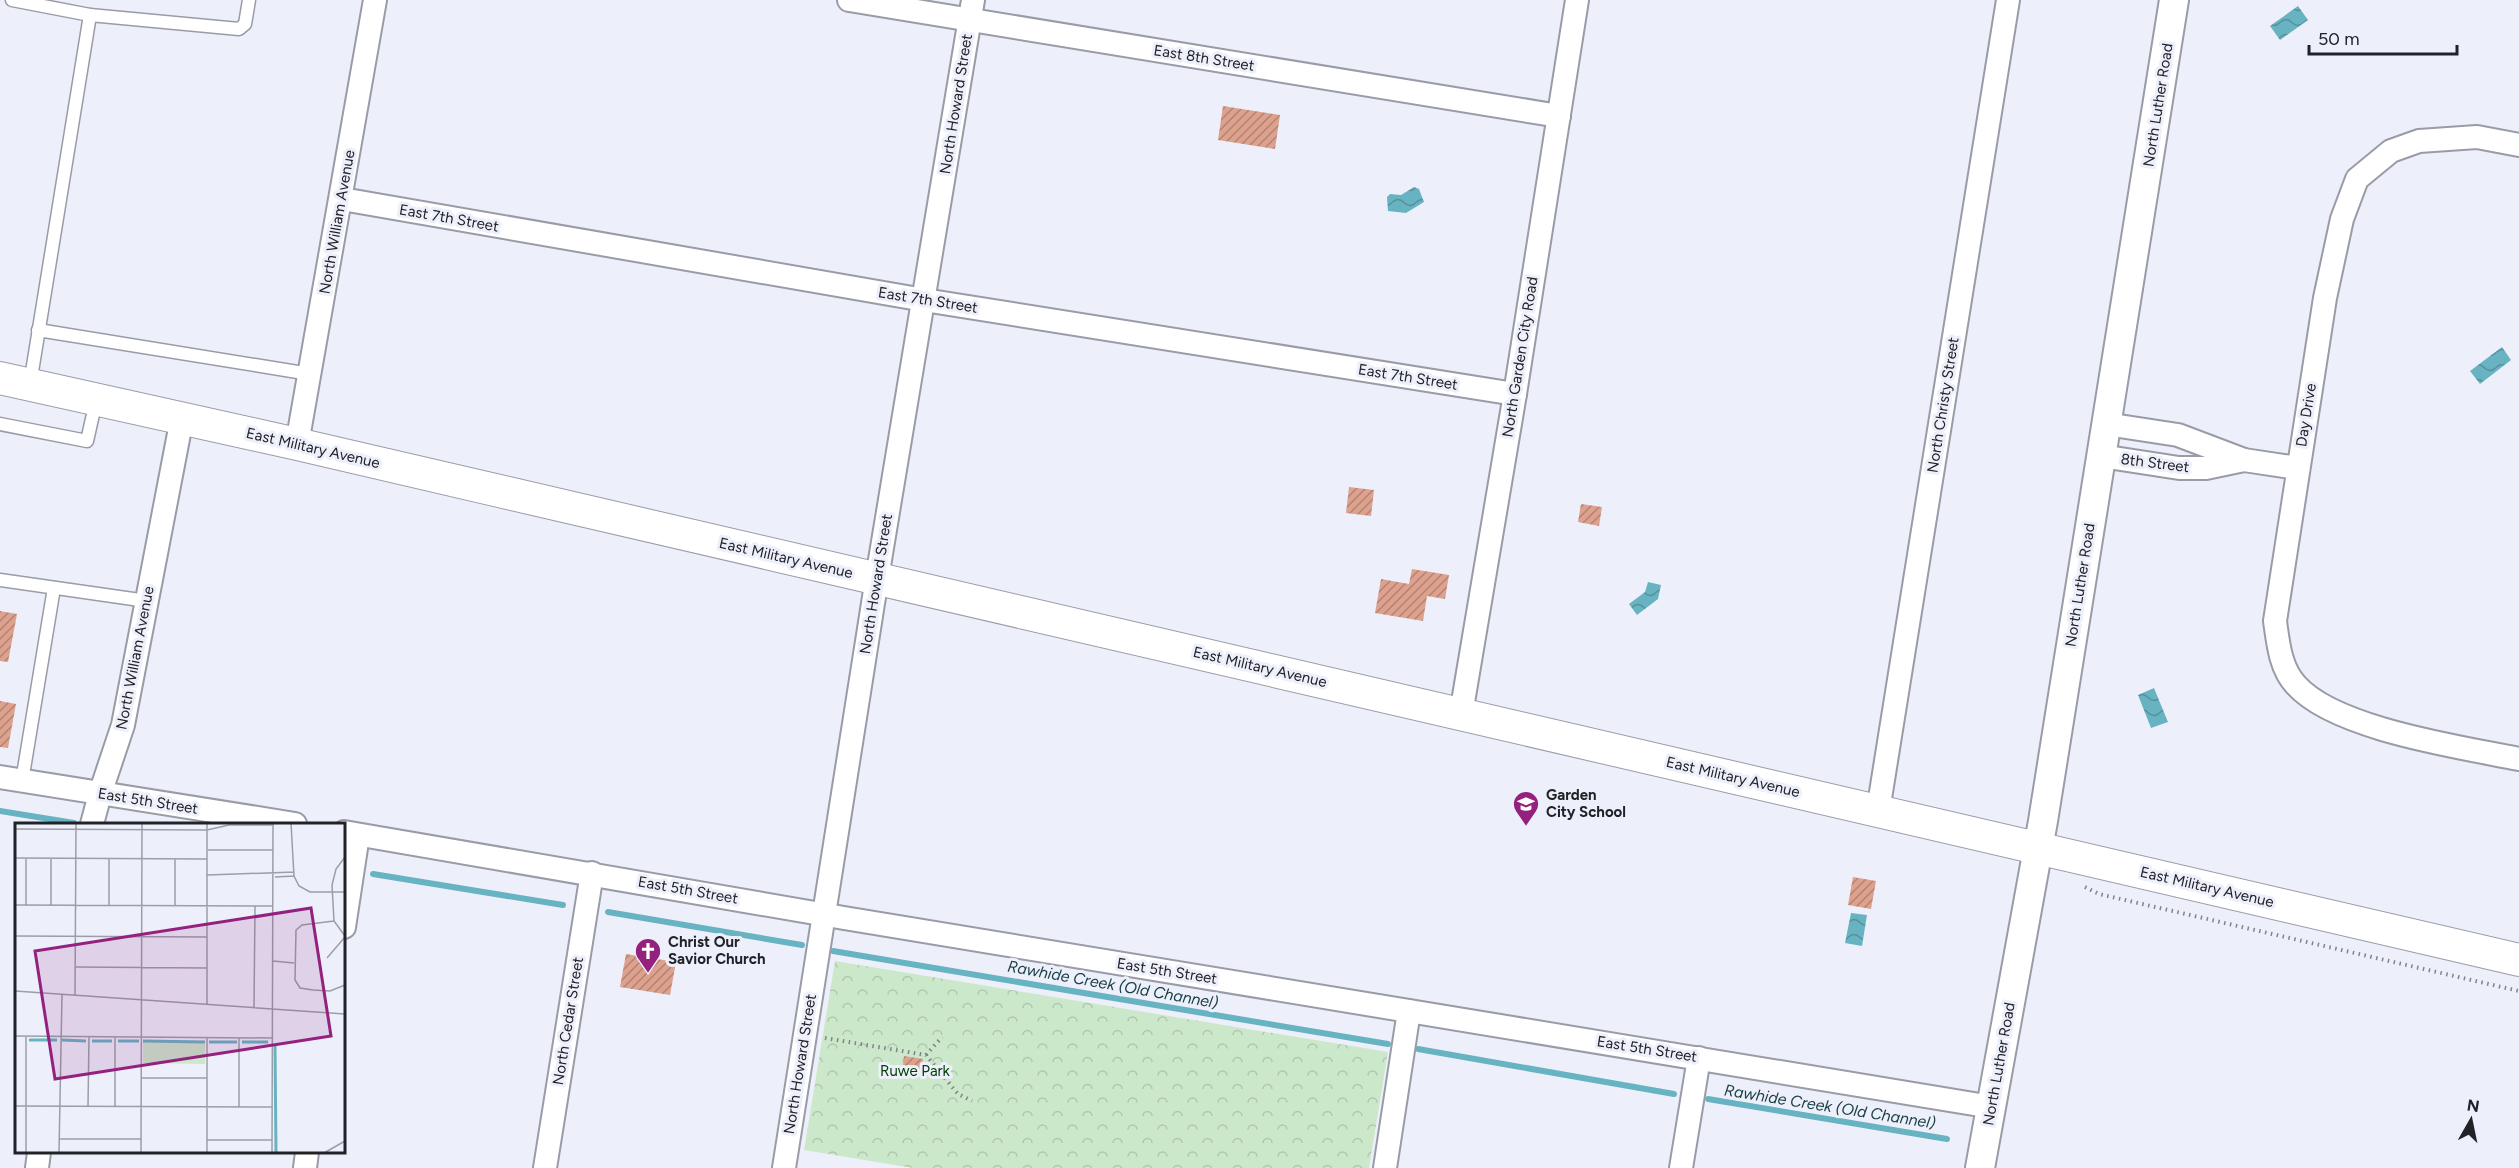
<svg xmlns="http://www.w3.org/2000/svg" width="2519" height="1168" font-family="Figtree,sans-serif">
	<defs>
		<pattern id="forest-crowns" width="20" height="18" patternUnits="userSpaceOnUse" patternTransform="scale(1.5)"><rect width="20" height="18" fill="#cce8ca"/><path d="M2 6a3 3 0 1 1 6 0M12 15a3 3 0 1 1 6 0" fill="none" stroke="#afc7ae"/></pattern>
		<pattern id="water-waves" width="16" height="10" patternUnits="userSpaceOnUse" patternTransform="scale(1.5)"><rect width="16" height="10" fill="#68b3c1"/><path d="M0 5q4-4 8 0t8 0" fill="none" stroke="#55919d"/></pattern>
		<pattern id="building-hatch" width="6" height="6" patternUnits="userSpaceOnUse" patternTransform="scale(1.5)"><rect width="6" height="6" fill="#dda18d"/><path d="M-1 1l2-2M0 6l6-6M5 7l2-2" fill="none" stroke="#b38373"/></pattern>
	</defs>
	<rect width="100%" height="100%" fill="#edf0fb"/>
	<polygon fill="url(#forest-crowns)" points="835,961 1388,1052 1369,1168 913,1168 804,1150"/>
	<g fill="url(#water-waves)">
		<polygon points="2298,6 2308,20 2280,40 2270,26"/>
		<polygon points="1414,187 1419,189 1424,202 1406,213 1388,211 1387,197 1390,194 1401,195"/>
		<polygon points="2502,347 2511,360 2480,384 2470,371"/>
		<polygon points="1648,582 1661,585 1658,599 1637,615 1629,604 1645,592"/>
		<polygon points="2154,688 2168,722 2151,728 2138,695"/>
		<polygon points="1851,913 1867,915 1862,946 1845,943"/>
	</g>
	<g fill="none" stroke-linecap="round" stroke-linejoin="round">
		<g stroke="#68b3c1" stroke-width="6">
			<polyline points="0,811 74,823"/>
			<polyline points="373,874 563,905"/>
			<polyline points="608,912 802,945"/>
			<polyline points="833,951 1388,1044"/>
			<polyline points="1418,1049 1674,1094"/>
			<polyline points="1708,1099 1947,1139"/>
		</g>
	</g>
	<g fill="url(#building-hatch)">
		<polygon points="1223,106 1280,115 1275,149 1218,140"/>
		<polygon points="1349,487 1374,490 1371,516 1346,513"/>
		<polygon points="1581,504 1602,507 1599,526 1578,522"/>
		<polygon points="1412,569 1449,575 1445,599 1427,596 1423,621 1375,613 1381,579 1409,584"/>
		<polygon points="0,611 17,614 8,662 0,661"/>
		<polygon points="0,701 16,704 8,748 0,747"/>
		<polygon points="1853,877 1876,881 1871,909 1848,905"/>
		<polygon points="626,954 676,962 670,995 620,987"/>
		<polygon points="904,1056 923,1059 920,1075 902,1072"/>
	</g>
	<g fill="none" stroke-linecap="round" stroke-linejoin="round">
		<g stroke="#999ca7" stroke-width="15">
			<g id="service">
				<polyline points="12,0 90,15 30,384"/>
				<polyline points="90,15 239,29 245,24 249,0"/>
				<polyline points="38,330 310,374"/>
				<polyline points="0,424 87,441 96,401"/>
				<polyline points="0,580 147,601"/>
				<polyline points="22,781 54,588"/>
			</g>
		</g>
		<g stroke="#999ca7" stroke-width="26">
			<g id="minor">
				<polyline points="849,0 1559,116"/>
				<path d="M2519 145 2477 137 2419 141 2391 151 2357 179 2342 219 2325 298 2275 621C2278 642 2280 668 2296 685 2335 729 2460 747 2519 759"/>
				<polyline points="342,199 924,300 1515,394"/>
				<polyline points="2106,424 2178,435 2244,460 2298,468"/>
				<polyline points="297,444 375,0"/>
				<polyline points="2101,456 2179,468 2206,468 2244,460"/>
				<polyline points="1461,714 1515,394 1577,0"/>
				<polyline points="0,777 295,824"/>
				<polyline points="1878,811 2008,0"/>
				<polyline points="92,824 100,794 123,725 182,418"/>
				<polyline points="344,832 844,918 1992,1107"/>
				<polyline points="344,927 358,835"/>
				<polyline points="37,1168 39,1152"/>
				<polyline points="305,1168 307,1152"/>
				<polyline points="545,1168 592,873"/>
				<polyline points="784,1168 877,578 973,0"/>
				<polyline points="1385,1168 1409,1011"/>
				<polyline points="1681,1168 1699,1058"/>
			</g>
		</g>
		<g stroke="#999ca7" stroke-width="32">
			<polyline id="tertiary" points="1980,1168 2043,821 2174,0"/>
		</g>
		<g stroke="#999ca7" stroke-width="34">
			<polyline id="secondary" points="0,378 297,444 2519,960"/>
		</g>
		<g stroke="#81838a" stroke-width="4" stroke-dasharray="1.5 4.5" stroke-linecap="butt">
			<polyline points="2085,887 2099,894 2519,991"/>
			<polyline points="825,1038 926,1055 958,1094 972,1101"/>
			<polyline points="926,1055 942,1037"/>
		</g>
		<use href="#service" stroke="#fff" stroke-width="12"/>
		<use href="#minor" stroke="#fff" stroke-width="22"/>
		<use href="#tertiary" stroke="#fff" stroke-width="28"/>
		<use href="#secondary" stroke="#fff" stroke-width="32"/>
	</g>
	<defs>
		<g id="school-pin" transform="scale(1.35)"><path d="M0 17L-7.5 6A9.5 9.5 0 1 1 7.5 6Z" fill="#95217f" stroke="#edf0fb"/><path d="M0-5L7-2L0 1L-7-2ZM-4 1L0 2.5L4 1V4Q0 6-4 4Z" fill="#fff"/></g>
		<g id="church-pin" transform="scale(1.35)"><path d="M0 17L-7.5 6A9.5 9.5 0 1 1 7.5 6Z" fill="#95217f" stroke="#edf0fb"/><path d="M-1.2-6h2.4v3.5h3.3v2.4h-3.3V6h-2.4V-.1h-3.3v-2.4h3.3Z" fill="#fff"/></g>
	</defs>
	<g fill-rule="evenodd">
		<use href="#school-pin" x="1526" y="804"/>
		<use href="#church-pin" x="648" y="951"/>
	</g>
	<g text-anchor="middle" stroke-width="6" stroke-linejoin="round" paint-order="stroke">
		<g font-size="15" fill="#212227" stroke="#edf0fb">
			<text transform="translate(1204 58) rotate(9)" y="5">East 8th Street</text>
			<text transform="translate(956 104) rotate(-81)" y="5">North Howard Street</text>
			<text transform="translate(2158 105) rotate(-81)" y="5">North Luther Road</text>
			<text transform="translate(449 218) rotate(10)" y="5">East 7th Street</text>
			<text transform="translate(337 222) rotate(-80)" y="5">North William Avenue</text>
			<text transform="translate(928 300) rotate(9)" y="5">East 7th Street</text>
			<text transform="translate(1520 357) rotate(-81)" y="5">North Garden City Road</text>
			<text transform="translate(1408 377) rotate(9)" y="5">East 7th Street</text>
			<text transform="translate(1943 405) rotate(-81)" y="5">North Christy Street</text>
			<text transform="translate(2306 415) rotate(-81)" y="5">Day Drive</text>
			<text transform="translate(313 448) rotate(13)" y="5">East Military Avenue</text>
			<text transform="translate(2155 463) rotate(7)" y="5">8th Street</text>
			<text transform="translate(786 558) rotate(13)" y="5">East Military Avenue</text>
			<text transform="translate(876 584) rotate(-81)" y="5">North Howard Street</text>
			<text transform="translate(2080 585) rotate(-81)" y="5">North Luther Road</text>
			<text transform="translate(135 658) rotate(-79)" y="5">North William Avenue</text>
			<text transform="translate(1260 667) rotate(13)" y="5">East Military Avenue</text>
			<text transform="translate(1733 777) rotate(13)" y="5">East Military Avenue</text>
			<text transform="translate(148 801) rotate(9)" y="5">East 5th Street</text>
			<text transform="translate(2207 887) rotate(13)" y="5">East Military Avenue</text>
			<text transform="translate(688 890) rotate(10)" y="5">East 5th Street</text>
			<text transform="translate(1167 971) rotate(9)" y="5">East 5th Street</text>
			<text transform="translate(568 1021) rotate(-81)" y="5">North Cedar Street</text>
			<text transform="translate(1647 1049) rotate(9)" y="5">East 5th Street</text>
			<text transform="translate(800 1064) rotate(-81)" y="5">North Howard Street</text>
			<text transform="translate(1999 1064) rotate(-80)" y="5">North Luther Road</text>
		</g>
		<g font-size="15" font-weight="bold" fill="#212227" stroke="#edf0fb" text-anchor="start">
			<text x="1546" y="800">Garden<tspan x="1546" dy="17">City School</tspan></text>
			<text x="668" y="947">Christ Our<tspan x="668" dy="17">Savior Church</tspan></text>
		</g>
		<g font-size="15" fill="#004004" stroke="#edf0fb">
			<text x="915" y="1076">Ruwe Park</text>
		</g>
		<g font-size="16" font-style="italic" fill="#1c4147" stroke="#edf0fb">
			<text transform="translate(1113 984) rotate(10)" y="6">Rawhide Creek (Old Channel)</text>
			<text transform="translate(1830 1106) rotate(9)" y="6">Rawhide Creek (Old Channel)</text>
		</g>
	</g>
	<g transform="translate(15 823)">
		<rect width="330" height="330" fill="#edf0fb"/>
		<path d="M128 219 190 220V241L128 240Z" fill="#cce8ca"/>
		<path fill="none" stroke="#68b3c1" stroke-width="3" d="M14 217H42M47 217 71 218M77 218H97M103 218H124M128 218 190 219M194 219H222M227 219H253M260 222 261 330"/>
		<path fill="none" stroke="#9b9ea6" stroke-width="1.5" d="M276 0 279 53 284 63 295 69H330M0 6 192 7 214 2H258M193 27H258M330 34 321 46 317 62 319 98 330 113M0 35 192 36M160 36V83M192 52 279 49M260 54 279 53M0 82 258 83M11 82V35M36 82V35M94 82V36M319 98 287 102 281 107 280 157 285 165 298 167 315 168 330 162M0 113 192 114M312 135 330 114M258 138 279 140M61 144 192 145M0 168 330 191M60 172 61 0M192 181V0M239 185 240 83M0 213 257 215M11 213V330M126 255H192M0 283 257 284M73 283 74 214M100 283V214M224 284V215M44 316H126M192 317H257M44 330 47 171M126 330 127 0M192 330V215M257 330 258 0M309 330 330 318"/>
		<path fill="#95217f" fill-opacity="0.15" stroke="#95217f" stroke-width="3" d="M296 85 316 213 40 256 20 128Z"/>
		<rect width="330" height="330" fill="none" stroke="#212227" stroke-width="3"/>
	</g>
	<g transform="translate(2471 1120) rotate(9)" stroke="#edf0fb" stroke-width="4.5" paint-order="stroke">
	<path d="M0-4.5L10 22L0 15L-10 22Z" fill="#212227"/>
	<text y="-9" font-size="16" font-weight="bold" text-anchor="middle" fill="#212227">N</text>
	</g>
	<path d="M2309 45v9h148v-9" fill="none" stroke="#212227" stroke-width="3"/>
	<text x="2318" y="45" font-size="18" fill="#212227" stroke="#edf0fb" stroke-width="4.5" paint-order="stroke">50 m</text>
</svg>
